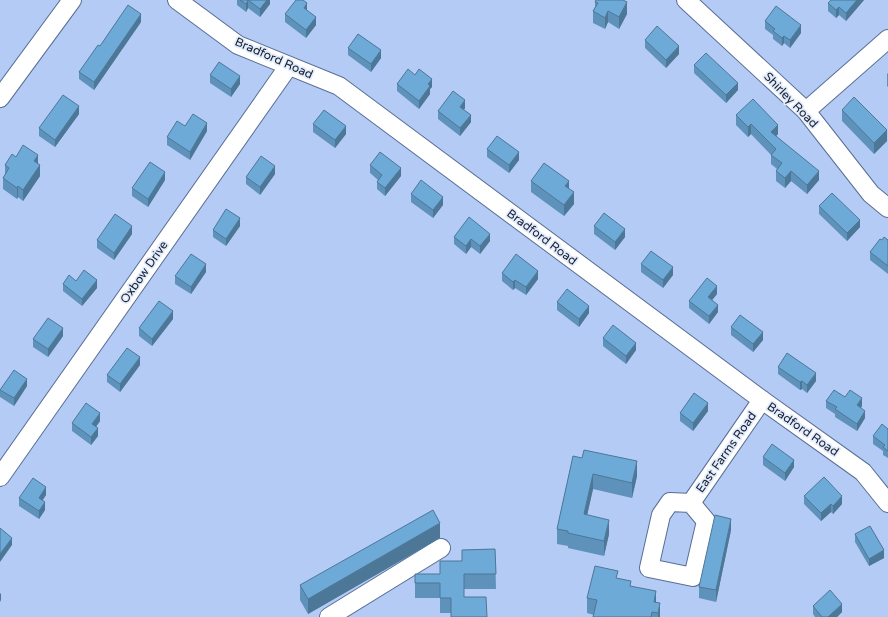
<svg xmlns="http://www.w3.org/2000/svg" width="888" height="617" font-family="'Varela Round',sans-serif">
	<rect width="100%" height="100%" fill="#b4cbf6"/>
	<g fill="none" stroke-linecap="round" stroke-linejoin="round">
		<g stroke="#5a6e94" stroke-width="20">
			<g id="minor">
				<polyline points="177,0 238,45 339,86 762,400 863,472 888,503"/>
				<polyline points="686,0 806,111 871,194 888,208"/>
				<polyline points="0,98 72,0"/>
				<polyline points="806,111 888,39"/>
				<polyline points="0,477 288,67"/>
				<polygon points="670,502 691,503 706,521 693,577 649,568 661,515"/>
				<polyline points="691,503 762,400"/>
				<polyline points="329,617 441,548"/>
			</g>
		</g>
		<use href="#minor" stroke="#fff" stroke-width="18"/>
	</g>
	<g fill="#5f92ba">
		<polygon points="237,0 270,0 270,4 260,17 248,8 246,12 237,5"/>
		<polygon points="864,0 846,21 839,15 836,18 828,11 828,3"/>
		<polygon points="595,2 627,14 619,29 608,22 605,29 593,23 593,11 595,8"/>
		<polygon points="285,14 316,25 306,38 285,22"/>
		<polygon points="765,21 801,33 790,48 784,43 782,46 773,39 773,35 765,29"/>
		<polygon points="141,22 94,90 79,79 79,72 100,46"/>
		<polygon points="645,40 679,54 666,68 645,48"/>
		<polygon points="348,48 381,58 371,72 348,55"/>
		<polygon points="694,65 738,90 726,103 694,73"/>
		<polygon points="888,73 888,87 887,86 887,74"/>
		<polygon points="210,75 240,84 231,97 210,83"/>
		<polygon points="397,84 432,87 430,89 430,94 419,109 397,91"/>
		<polygon points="465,108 464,110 471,122 460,136 438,119 438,111"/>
		<polygon points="842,110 887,141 874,154 842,121"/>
		<polygon points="79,114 55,147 39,136 39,128"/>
		<polygon points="736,115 778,134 776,136 819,180 807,194 791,181 785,188 776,181 776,171 777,169 771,164 771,155 751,134 748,137 736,125"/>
		<polygon points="313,124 346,134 335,148 313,132"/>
		<polygon points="185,126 207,131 190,160 167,145 167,137"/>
		<polygon points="487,149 519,160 509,173 487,157"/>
		<polygon points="16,157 38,163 40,176 23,201 18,197 17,199 3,189 3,178 5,175 5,165"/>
		<polygon points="370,165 401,176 385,196 377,189 377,182 378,180 370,173"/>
		<polygon points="275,174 260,195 246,184 246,177"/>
		<polygon points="165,180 148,207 132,196 132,188"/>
		<polygon points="531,181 569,189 574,204 564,216 531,192"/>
		<polygon points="411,194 443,205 433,218 411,202"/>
		<polygon points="819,206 860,227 847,241 819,214"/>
		<polygon points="240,226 226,246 213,237 213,230"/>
		<polygon points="594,226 625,237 615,250 594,234"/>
		<polygon points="132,234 114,260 97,248 97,240"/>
		<polygon points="454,237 490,241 480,254 471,247 466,254 454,244"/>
		<polygon points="882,240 888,240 888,274 870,260 870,252"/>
		<polygon points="641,264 673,275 663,288 641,272"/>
		<polygon points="206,272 191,294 175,284 175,276"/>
		<polygon points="502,273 538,279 526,295 515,288 513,290 502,281"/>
		<polygon points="76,281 97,288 82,306 63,291 63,284"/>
		<polygon points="717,294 712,300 718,312 709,324 689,308 689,301"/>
		<polygon points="557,302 589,313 579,327 557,310"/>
		<polygon points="173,319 152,346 139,336 139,328"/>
		<polygon points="731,327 763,340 753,352 731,335"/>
		<polygon points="63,336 48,357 33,347 33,339"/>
		<polygon points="603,338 636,350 626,364 603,346"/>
		<polygon points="140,365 120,392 107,382 107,375"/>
		<polygon points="778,367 816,381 807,393 802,389 800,390 778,374"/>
		<polygon points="27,386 14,406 0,397 0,390"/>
		<polygon points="845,397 862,406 861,408 865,418 857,431 835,417 835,414 826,408 826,401"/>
		<polygon points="708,411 693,431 680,421 680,413"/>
		<polygon points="100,421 96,427 98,436 91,445 72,431 72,423"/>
		<polygon points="888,429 888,458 883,455 883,451 873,444 873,436"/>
		<polygon points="573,456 637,476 632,498 593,489 587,515 609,534 604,556 568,548 568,546 557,544 557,529"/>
		<polygon points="763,457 794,467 785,481 763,465"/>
		<polygon points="46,495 42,500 45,510 39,519 19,506 19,498"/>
		<polygon points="804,496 842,504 833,514 831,512 821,521 804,504"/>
		<polygon points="731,530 716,602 699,598 699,587"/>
		<polygon points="855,534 884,558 869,566 855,542"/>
		<polygon points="440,538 308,614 300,600 300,585"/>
		<polygon points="495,549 496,589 464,589 451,613 440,613 440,598 415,598 415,574 440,574 462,561 462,550"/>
		<polygon points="618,578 631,586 656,603 660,617 593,617 594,615 587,613 587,598"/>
		<polygon points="813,606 842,612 837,617 815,617 813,614"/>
	</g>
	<g fill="#4d7797">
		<polygon points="248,0 248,8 246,12 246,4"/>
		<polygon points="267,0 270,0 270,4 260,17 260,9"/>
		<polygon points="857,0 864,0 846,21 846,13"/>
		<polygon points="627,2 627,14 619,29 619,17"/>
		<polygon points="307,3 307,11 304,8"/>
		<polygon points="839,7 839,15 836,18 836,10"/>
		<polygon points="608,11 608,22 605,29 605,18"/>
		<polygon points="141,14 141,22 94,90 94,82"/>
		<polygon points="316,17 316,25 306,38 306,30"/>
		<polygon points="801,25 801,33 790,48 790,40"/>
		<polygon points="784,36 784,43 782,46 782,38"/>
		<polygon points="679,46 679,54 666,68 666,60"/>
		<polygon points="381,50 381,58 371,72 371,64"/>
		<polygon points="240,76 240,84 231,97 231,89"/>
		<polygon points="432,79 432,87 430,89 430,94 419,109 419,101 428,84"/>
		<polygon points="738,83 738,90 726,103 726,95"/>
		<polygon points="465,100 465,108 460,115 460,107"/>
		<polygon points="79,106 79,114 55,147 55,140"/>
		<polygon points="471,115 471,122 460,136 460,128"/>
		<polygon points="207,123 207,131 190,160 190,152"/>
		<polygon points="751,124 751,134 748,137 748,127"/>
		<polygon points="778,125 778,134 771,142 771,132"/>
		<polygon points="346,126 346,134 335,148 335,140"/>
		<polygon points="887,130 887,141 874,154 874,143"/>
		<polygon points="519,152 519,160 509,173 509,165"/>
		<polygon points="38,155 38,166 34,161"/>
		<polygon points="40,165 40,176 23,201 23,190"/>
		<polygon points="275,166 275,174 260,195 260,187"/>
		<polygon points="401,168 401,176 385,196 385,188"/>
		<polygon points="791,171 791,181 785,188 785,178"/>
		<polygon points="819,171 819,180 807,194 807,185"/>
		<polygon points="165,172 165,180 148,207 148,199"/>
		<polygon points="569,181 569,193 565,186"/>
		<polygon points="18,186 18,197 17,199 17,188"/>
		<polygon points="574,192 574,204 564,216 564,205"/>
		<polygon points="443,197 443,205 433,218 433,210"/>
		<polygon points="240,218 240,226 226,246 226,239"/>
		<polygon points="860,220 860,227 847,241 847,233"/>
		<polygon points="132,226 132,234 114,260 114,253"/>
		<polygon points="625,229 625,237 615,250 615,242"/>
		<polygon points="490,234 490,241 480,254 480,246"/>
		<polygon points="471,239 471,247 466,254 466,246"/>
		<polygon points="206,264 206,272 191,294 191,287"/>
		<polygon points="673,267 673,275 663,288 663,280"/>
		<polygon points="538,271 538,279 526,295 526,287"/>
		<polygon points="97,280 97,288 82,306 82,299"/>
		<polygon points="515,280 515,288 513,290 513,282"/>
		<polygon points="717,286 717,294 708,305 708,297"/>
		<polygon points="718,305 718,312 709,324 709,316"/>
		<polygon points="589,306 589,313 579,327 579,319"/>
		<polygon points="173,311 173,319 152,346 152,339"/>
		<polygon points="63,328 63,336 48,357 48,349"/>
		<polygon points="763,332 763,340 753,352 753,344"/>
		<polygon points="636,343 636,350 626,364 626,356"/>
		<polygon points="140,357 140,365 120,392 120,384"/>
		<polygon points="816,373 816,381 807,393 807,385"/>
		<polygon points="27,379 27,386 14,406 14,398"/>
		<polygon points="802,381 802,389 800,390 800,382"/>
		<polygon points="862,398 862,406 857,413 857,405"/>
		<polygon points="708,403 708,411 693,431 693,423"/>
		<polygon points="865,411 865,418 857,431 857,424"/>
		<polygon points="100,413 100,421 92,432 92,424"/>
		<polygon points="98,428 98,436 91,445 91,437"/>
		<polygon points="794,460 794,467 785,481 785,473"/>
		<polygon points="637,461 637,476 632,498 632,483"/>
		<polygon points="593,474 593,489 584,529 584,514"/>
		<polygon points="46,487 46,495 39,506 39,498"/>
		<polygon points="842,496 842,504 833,514 833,506"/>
		<polygon points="45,502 45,510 39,519 39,511"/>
		<polygon points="831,504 831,512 821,521 821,513"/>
		<polygon points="731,519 731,530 716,602 716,590"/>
		<polygon points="609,520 609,534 604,556 604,541"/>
		<polygon points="440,523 440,538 308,614 308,599"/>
		<polygon points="12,538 12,545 0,562 0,554"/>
		<polygon points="884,550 884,558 869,566 869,559"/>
		<polygon points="656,591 656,606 654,602"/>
		<polygon points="1,593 1,600 0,602 0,594"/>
		<polygon points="660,603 660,617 658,617 658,613"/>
		<polygon points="842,604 842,612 837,617 828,617"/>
	</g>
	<g fill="#6eaad8" stroke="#4d7797">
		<polygon points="240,0 267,0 260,9 248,0 246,4"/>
		<polygon points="296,0 303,0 307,3 304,8 316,17 306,30 285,14"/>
		<polygon points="596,0 623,0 627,2 619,17 608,11 605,18 593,11 598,3 595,2"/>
		<polygon points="831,0 857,0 846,13 839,7 836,10 828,3"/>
		<polygon points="128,5 141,14 94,82 79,72 98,45 100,46"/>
		<polygon points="776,6 801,25 790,40 784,36 782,38 773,31 775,29 765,21"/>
		<polygon points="657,26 679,46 666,60 645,40"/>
		<polygon points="358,34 381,50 371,64 348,48"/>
		<polygon points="706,53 738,83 726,95 694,65"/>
		<polygon points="219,62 240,76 231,89 210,75"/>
		<polygon points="408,69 415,75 419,69 432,79 428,84 430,86 419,101 397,84"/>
		<polygon points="453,91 465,100 460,107 471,115 460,128 438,111"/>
		<polygon points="63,95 79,106 55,140 39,128"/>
		<polygon points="854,97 887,130 874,143 842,110"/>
		<polygon points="753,99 778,125 771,132 819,171 807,185 791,171 785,178 776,171 782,163 771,155 776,149 751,124 748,127 736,115"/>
		<polygon points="324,110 346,126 335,140 313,124"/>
		<polygon points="193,114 207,123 190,152 167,137 177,121 185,126"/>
		<polygon points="497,136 519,152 509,165 487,149"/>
		<polygon points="23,145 38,155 34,161 40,165 23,190 18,186 17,188 3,178 9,168 5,165 12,154 16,157"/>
		<polygon points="380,152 401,168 385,188 377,182 382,175 370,165"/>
		<polygon points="261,156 275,166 260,187 246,177"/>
		<polygon points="150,162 165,172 148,199 132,188"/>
		<polygon points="544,163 569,181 565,186 574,192 564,205 531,181"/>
		<polygon points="421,180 443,197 433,210 411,194"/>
		<polygon points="832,193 860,220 847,233 819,206"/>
		<polygon points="226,209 240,218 226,239 213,230"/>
		<polygon points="604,213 625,229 615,242 594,226"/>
		<polygon points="115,214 132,226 114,253 97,240"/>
		<polygon points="469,217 490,234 480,246 471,239 466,246 454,237"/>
		<polygon points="884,237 888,240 888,266 870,252 880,239 882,240"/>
		<polygon points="651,251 673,267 663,280 641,264"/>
		<polygon points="191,254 206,264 191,287 175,276"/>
		<polygon points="516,254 538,271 526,287 515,280 513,282 502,273"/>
		<polygon points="84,270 97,280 82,299 63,284 69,275 76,281"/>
		<polygon points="707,278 717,286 708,297 718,305 709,316 689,301"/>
		<polygon points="567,289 589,306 579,319 557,302"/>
		<polygon points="159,301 173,311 152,339 139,328"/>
		<polygon points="740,315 763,332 753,344 731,327"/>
		<polygon points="48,318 63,328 48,349 33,339"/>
		<polygon points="613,325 636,343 626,356 603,338"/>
		<polygon points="127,348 140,357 120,384 107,375"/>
		<polygon points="787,353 816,373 807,385 802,381 800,382 778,367"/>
		<polygon points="14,370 27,379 14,398 0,390"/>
		<polygon points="834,390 845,397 850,390 862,398 857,405 865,411 857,424 835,409 837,407 826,401"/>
		<polygon points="694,393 708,403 693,423 680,413"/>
		<polygon points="86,403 100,413 92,424 98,428 91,437 72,423"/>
		<polygon points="882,424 888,429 888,451 883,447 885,445 873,436"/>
		<polygon points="772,444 794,460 785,473 763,457"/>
		<polygon points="584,450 637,461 632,483 593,474 584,514 609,520 604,541 568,533 568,531 557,529 573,456 582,458"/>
		<polygon points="824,477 842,496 833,506 831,504 821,513 804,496"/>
		<polygon points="33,478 46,487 39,498 45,502 39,511 19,498"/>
		<polygon points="433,510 440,523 308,599 300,585"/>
		<polygon points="715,515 731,519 716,590 699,587"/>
		<polygon points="870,526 884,550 869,559 855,534"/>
		<polygon points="0,528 12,538 0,554"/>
		<polygon points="495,549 496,574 464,574 464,597 486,597 487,617 451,617 451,598 440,598 440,583 415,583 415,574 440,574 440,561 462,561 462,550"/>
		<polygon points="595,566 618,571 616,578 631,581 630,586 656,591 654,602 660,603 658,613 652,612 651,617 593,617 597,600 587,598"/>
		<polygon points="830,590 842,604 828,617 822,617 813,606"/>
	</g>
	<g text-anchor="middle" stroke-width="3.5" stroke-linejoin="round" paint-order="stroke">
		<g font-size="12" fill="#151e2d" stroke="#e2ecfd">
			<text transform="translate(274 58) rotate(24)" y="4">Bradford Road</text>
			<text transform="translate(791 100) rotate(46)" y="4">Shirley Road</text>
			<text transform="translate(542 237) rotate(37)" y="4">Bradford Road</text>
			<text transform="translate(144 272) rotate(-55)" y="4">Oxbow Drive</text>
			<text transform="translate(803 429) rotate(35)" y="4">Bradford Road</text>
			<text transform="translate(726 452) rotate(-55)" y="4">East Farms Road</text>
		</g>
	</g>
</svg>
